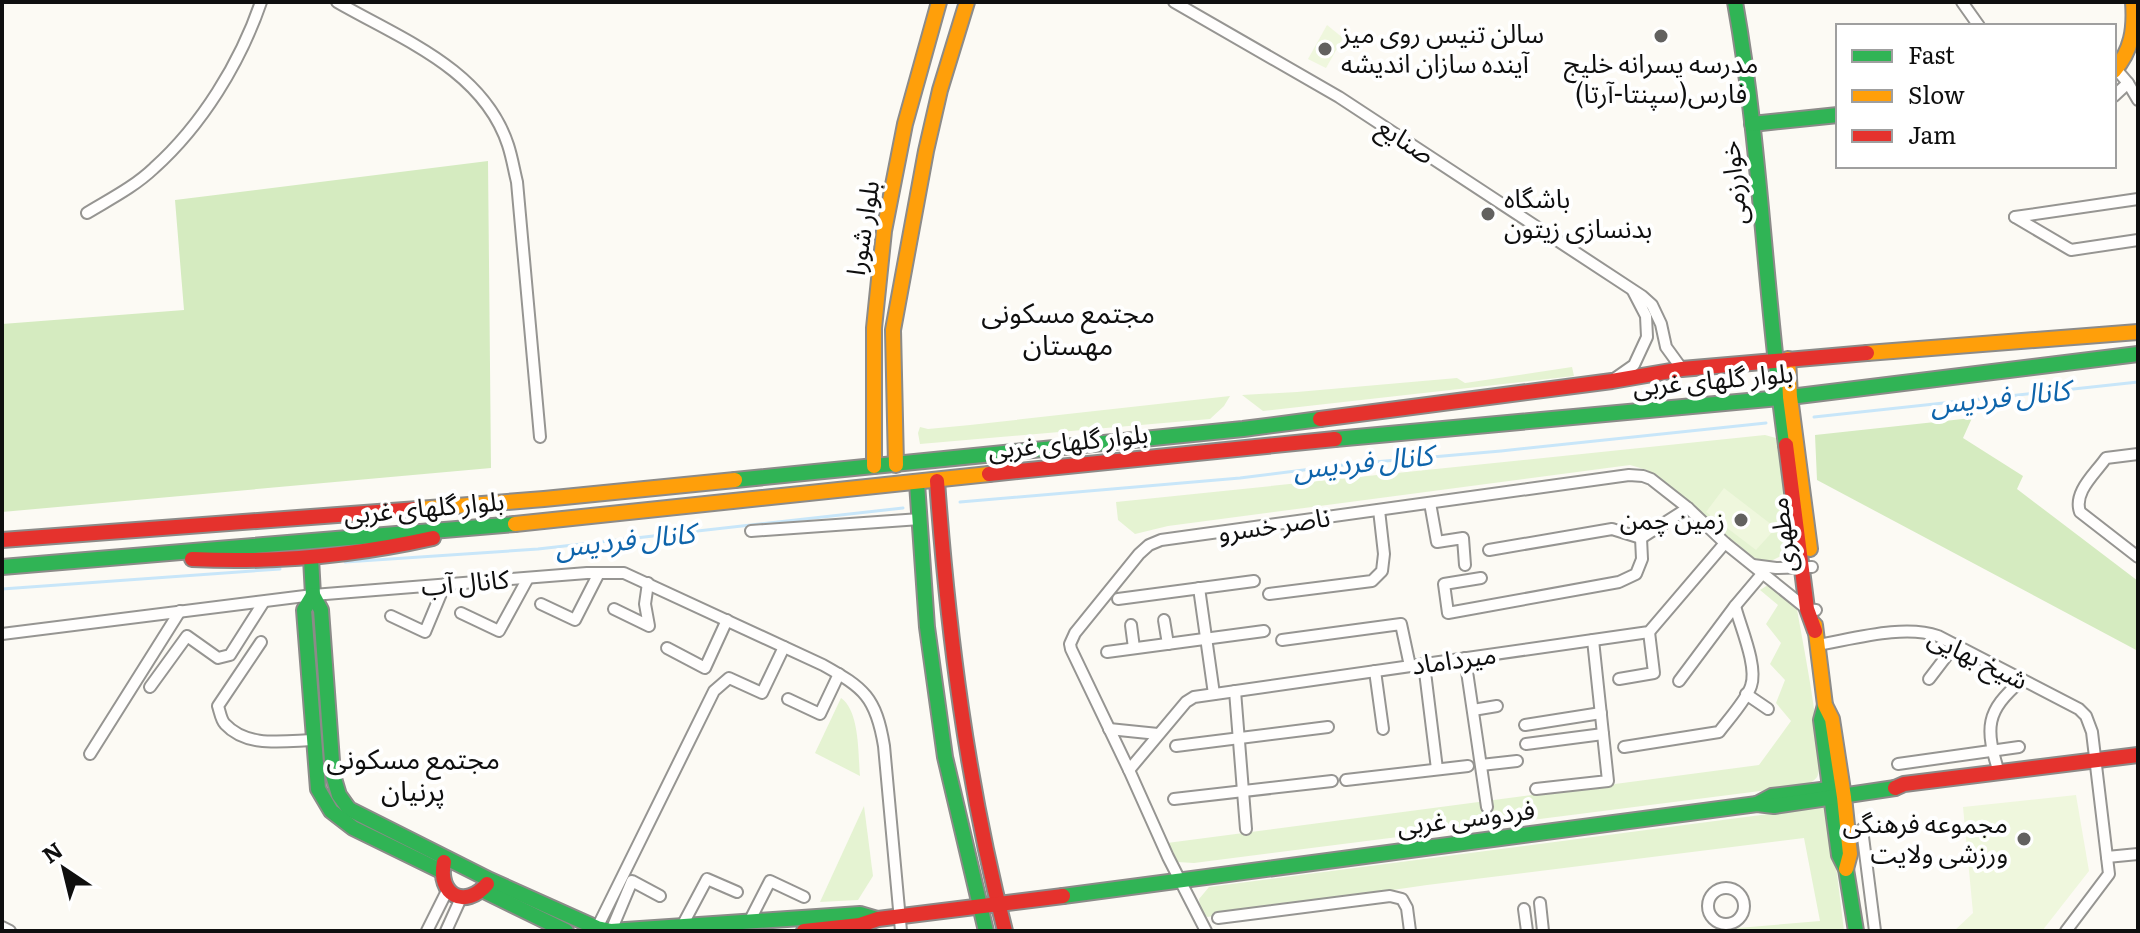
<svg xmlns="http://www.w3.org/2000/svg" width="2140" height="933" font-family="Literata,'Noto Sans Arabic',serif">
	<rect width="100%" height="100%" fill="#fcfaf4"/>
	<g fill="#e5f3d2">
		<polygon points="1572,367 1574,376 1263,411 1242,395 1297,392 1457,378 1465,383"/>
		<polygon points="1230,396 1224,406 1210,419 920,444 918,433 920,427 928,429 970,425"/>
		<polygon points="1765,435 1776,438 1783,469 1790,544 1785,554 1769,562 1754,558 1647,470 1630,465 1168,526 1135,534 1118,520 1116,502"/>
		<path d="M1768 585 1797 609C1801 634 1827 761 1817 777 1816 779 1809 784 1807 785L1194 863 1177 862 1168 850 1167 843 1759 765 1791 721 1776 703 1785 680 1770 664 1781 643 1766 624 1778 605 1760 590Z"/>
		<path d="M841 698C860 711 858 755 860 776L815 753Z"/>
		<polygon points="864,806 873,876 858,900 820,902"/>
		<polygon points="1823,807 1830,816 1844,931 1727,931 1738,928 1820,921 1804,838 1427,885 1207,917 1200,908 1199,899 1209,887"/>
	</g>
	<g fill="#d5ebc0">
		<polygon points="488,161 491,468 2,512 2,324 184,310 175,200"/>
		<polygon points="1972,418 1963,438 2023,476 2017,489 2138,581 2138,651 1817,480 1815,435"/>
	</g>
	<g fill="#eff7dd">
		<polygon points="1327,25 1343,38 1326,68 1308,59"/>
		<polygon points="1724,488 1776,528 1756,550 1706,512"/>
		<polygon points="2076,795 2089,871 2042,931 1954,931 1973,913 1963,807"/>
	</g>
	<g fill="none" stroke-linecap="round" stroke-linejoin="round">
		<g stroke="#c8e6f9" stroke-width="3">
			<polyline points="1814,417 2138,382"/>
			<polyline points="960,502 1240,478 1351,464 1501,451 1766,423"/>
			<polyline points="345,562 538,549 903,508"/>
			<polyline points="2,589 280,569"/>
		</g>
		<g stroke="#969592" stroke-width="14">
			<g id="street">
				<path d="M337 2C401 39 483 69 508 145 512 157 514 170 517 182L540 437"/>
				<polyline points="1174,2 1339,97 1642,296 1652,305 1661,324 1666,347 1682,369"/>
				<polyline points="1962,2 1979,26"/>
				<polyline points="2128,83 2138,100"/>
				<polyline points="2114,96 2128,83 2116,69"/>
				<path d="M87 213C110 199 134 187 154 168 202 125 240 63 261 2"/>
				<polyline points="2015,217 2071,250 2138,240"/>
				<polyline points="2015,217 2138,199"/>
				<polyline points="1614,379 1634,365 1647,337 1646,316 1633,291"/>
				<path d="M2138 454 2106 458C2095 474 2073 492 2080 512L2138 557"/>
				<polyline points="1430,503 1437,542 1463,538 1465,565"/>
				<polyline points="751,531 920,519"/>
				<polyline points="1489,550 1612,529 1641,538 1688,508"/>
				<polyline points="1753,565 1776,568 1812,567"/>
				<polyline points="1481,578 1444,584 1448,613 1619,582 1636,574 1642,559 1641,538"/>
				<polyline points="1199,588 1214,694"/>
				<polyline points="1269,594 1372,581 1382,571 1384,554 1379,510"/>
				<polyline points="1118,599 1254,581"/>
				<polyline points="541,604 575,620 599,573"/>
				<polyline points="614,609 649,626 645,604 648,583"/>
				<polyline points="461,613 499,631 528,578"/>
				<polyline points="391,616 425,632 445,584"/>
				<polyline points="1164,620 1168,644"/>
				<polyline points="1131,625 1134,648"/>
				<path d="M2 634 313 595 587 573H624L823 665C864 688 876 697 884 746L901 931"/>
				<polyline points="1282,640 1401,624 1410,666"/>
				<path d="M261 642 218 706C220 712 221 720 225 724 247 748 284 741 313 740"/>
				<path d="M1817 645C1853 639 1904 624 1938 636L2079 709 2086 716 2092 732 2109 874 2066 931"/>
				<polyline points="667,648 705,668 727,620"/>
				<polyline points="1107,652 1264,631"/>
				<polyline points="1465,658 1487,807"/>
				<polyline points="1424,664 1437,769"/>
				<polyline points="1375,671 1383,729"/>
				<polyline points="1619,679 1654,673 1649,632"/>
				<polyline points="1929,679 1955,645"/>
				<polyline points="1679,681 1735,606 1762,574"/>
				<polyline points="150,687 187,636 218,658 230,655 263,603"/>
				<polyline points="1235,691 1246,829"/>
				<polyline points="1746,694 1768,709"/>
				<polyline points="788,699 820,714 839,674"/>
				<polyline points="1473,710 1497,706"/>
				<polyline points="1525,725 1601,713"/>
				<polyline points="1109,729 1158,734"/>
				<polyline points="1526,744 1603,734"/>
				<polyline points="1176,746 1328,727"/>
				<path d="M1624 747 1719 732C1728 720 1747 699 1751 686 1758 666 1740 626 1735 606"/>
				<polyline points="90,754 180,611"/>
				<polyline points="1898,764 2019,747"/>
				<polyline points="1481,765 1517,761"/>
				<polyline points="1129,770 1186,702 1194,697 1649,632 1725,543"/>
				<path d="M1999 773C1985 727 1985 712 2022 680"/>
				<polyline points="1346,780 1468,766"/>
				<polyline points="1536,789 1608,781 1593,640"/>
				<polyline points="1174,799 1332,781"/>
				<polyline points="1862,829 1875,931"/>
				<polyline points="2107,857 2138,854"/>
				<circle cx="1726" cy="906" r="18"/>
				<polyline points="1540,903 1543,931"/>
				<polyline points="1524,909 1527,931"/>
				<polyline points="1218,918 1390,896 1402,899 1407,908 1410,931"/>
				<polyline points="749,922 770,881 804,897"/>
				<polyline points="682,926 707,879 737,892"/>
				<polyline points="2,927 10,931"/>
				<polyline points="597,928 714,691 729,678 762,693 784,647"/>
				<polyline points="427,931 447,891"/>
				<polyline points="446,931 461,898"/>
				<polyline points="611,931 632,881 660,896"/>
				<polyline points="1206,931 1168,857 1129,770 1071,649 1070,644 1075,633 1139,554 1149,545 1161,540 1629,475 1643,476 1651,479 1688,508 1725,543 1807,609 1816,610"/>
			</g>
		</g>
		<g stroke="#8c8b89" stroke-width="18">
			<g id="fast">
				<path d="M1735 2C1761 148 1765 298 1786 445"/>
				<polyline points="1752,124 1838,115"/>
				<polyline points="1335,439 1790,397 2138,354"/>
				<polyline points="735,480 1243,429 1320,419"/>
				<polyline points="917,483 927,627 945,757 986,931"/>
				<polyline points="311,558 313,595 321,610 333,775 339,795 349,809 490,880 597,928 611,931 860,914 877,919"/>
				<polyline points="2,567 515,524"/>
				<polyline points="313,595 304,610 318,789 331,811 353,828 441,871"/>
				<polyline points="1825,705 1821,720 1839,855 1846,869 1856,931"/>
				<polyline points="1757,804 1772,796 1837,788"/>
				<polyline points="484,891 566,931"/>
				<polyline points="1063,896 1757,804 1774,806 1895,788"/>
			</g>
		</g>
		<g stroke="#8c8b89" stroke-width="18">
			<g id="slow">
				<path d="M2114 71C2132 50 2135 29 2133 2"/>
				<polyline points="1867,353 2138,332"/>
				<polyline points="1788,359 1790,397 1810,549"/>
				<polyline points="896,465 893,330 926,151 940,90 967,2"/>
				<polyline points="874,466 874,328 884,231 905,124 939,2"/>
				<polyline points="418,509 544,499 735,480"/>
				<polyline points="515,524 989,474"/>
				<polyline points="1815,625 1825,705 1832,719 1844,797 1850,854 1846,869"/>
			</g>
		</g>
		<g stroke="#8c8b89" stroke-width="18">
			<g id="jam">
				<polyline points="1320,419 1612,381 1682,369 1867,353"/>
				<polyline points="1786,445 1807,609 1815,631"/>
				<polyline points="989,474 1335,439"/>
				<path d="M937 481C948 633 967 783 1005 931"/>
				<polyline points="2,540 418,509"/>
				<path d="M192 559C274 563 353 556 433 538"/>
				<polyline points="1895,788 1904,784 2138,755"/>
				<path d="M444 862C437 895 465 910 487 884"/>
				<polyline points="804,931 860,925 878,919 1063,896"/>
			</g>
		</g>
		<use href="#street" stroke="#fffefd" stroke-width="10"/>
		<use href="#fast" stroke="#30b455" stroke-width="14"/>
		<use href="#slow" stroke="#ff9f0a" stroke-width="14"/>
		<use href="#jam" stroke="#e5322d" stroke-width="14"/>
	</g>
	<g fill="#62615f" stroke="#fff" stroke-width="3">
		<circle cx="1661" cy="36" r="8"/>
		<circle cx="1325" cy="49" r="8"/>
		<circle cx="1488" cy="214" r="8"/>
		<circle cx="1741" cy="520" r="8"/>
		<circle cx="2024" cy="839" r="8"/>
	</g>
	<g text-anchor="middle" stroke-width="8" stroke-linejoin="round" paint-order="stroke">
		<g font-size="26" fill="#0f0f0f" stroke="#fff" text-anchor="start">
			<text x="1341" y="43">سالن تنیس روی میز<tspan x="1341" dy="30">آینده سازان اندیشه</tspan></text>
			<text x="1661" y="73" text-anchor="middle">مدرسه پسرانه خلیج<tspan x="1661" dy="30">فارس(سپنتا-آرتا)</tspan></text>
			<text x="1504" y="208">باشگاه<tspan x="1504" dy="30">بدنسازی زیتون</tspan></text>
			<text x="1725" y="529" text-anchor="end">زمین چمن</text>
			<text x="2008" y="833" text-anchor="end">مجموعه فرهنگی<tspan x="2008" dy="30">ورزشی ولایت</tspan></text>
		</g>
		<g font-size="26" fill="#0f0f0f" stroke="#fff">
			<text transform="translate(1406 141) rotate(33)" y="9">صنایع</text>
			<text transform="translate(1734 183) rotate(-96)" y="9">خوارزمی</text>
			<text transform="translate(863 228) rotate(-81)" y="9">بلوار شورا</text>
			<text transform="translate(1713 380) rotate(-5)" y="9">بلوار گلهای غربی</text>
			<text transform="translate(1068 442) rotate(-6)" y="9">بلوار گلهای غربی</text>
			<text transform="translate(424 508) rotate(-5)" y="9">بلوار گلهای غربی</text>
			<text transform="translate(1274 525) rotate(-8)" y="9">ناصر خسرو</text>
			<text transform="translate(1783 535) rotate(-97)" y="9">مطهری</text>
			<text transform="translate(465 583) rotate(-5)" y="9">کانال آب</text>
			<text transform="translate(1978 659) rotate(26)" y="9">شیخ بهایی</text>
			<text transform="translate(1454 660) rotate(-8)" y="9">میرداماد</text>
			<text transform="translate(1466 818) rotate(-7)" y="9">فردوسی غربی</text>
		</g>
		<g font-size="28" fill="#0f0f0f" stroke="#fff">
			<text x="1068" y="323">مجتمع مسکونی<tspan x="1068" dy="32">مهستان</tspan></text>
			<text x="413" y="769">مجتمع مسکونی<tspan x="413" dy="32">پرنیان</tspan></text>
		</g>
		<g font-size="28" font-style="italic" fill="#0e64ab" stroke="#fff">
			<text transform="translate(2000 397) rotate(-6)" y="10">کانال فردیس</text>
			<text transform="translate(1363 462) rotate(-6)" y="10">کانال فردیس</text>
			<text transform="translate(625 540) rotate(-6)" y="10">کانال فردیس</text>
		</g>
	</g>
	<rect width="2140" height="933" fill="none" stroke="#0f0f0f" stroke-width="8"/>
	<rect x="1836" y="24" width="280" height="144" fill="#ffffff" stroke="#9f9f9f" stroke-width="2"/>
	<rect x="1852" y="50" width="40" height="12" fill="#30b455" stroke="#9f9f9f" stroke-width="2"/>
	<text x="1908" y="64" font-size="24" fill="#0f0f0f">Fast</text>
	<rect x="1852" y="90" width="40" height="12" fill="#ff9f0a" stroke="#9f9f9f" stroke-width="2"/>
	<text x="1908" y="104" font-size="24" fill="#0f0f0f">Slow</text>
	<rect x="1852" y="130" width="40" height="12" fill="#e5322d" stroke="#9f9f9f" stroke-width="2"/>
	<text x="1908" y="144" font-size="24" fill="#0f0f0f">Jam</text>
	<g transform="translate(64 869) rotate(325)" stroke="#ffffff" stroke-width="6" paint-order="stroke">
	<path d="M0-6L14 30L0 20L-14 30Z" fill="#0f0f0f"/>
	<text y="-12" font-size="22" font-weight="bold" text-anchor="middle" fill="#0f0f0f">N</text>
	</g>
</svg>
